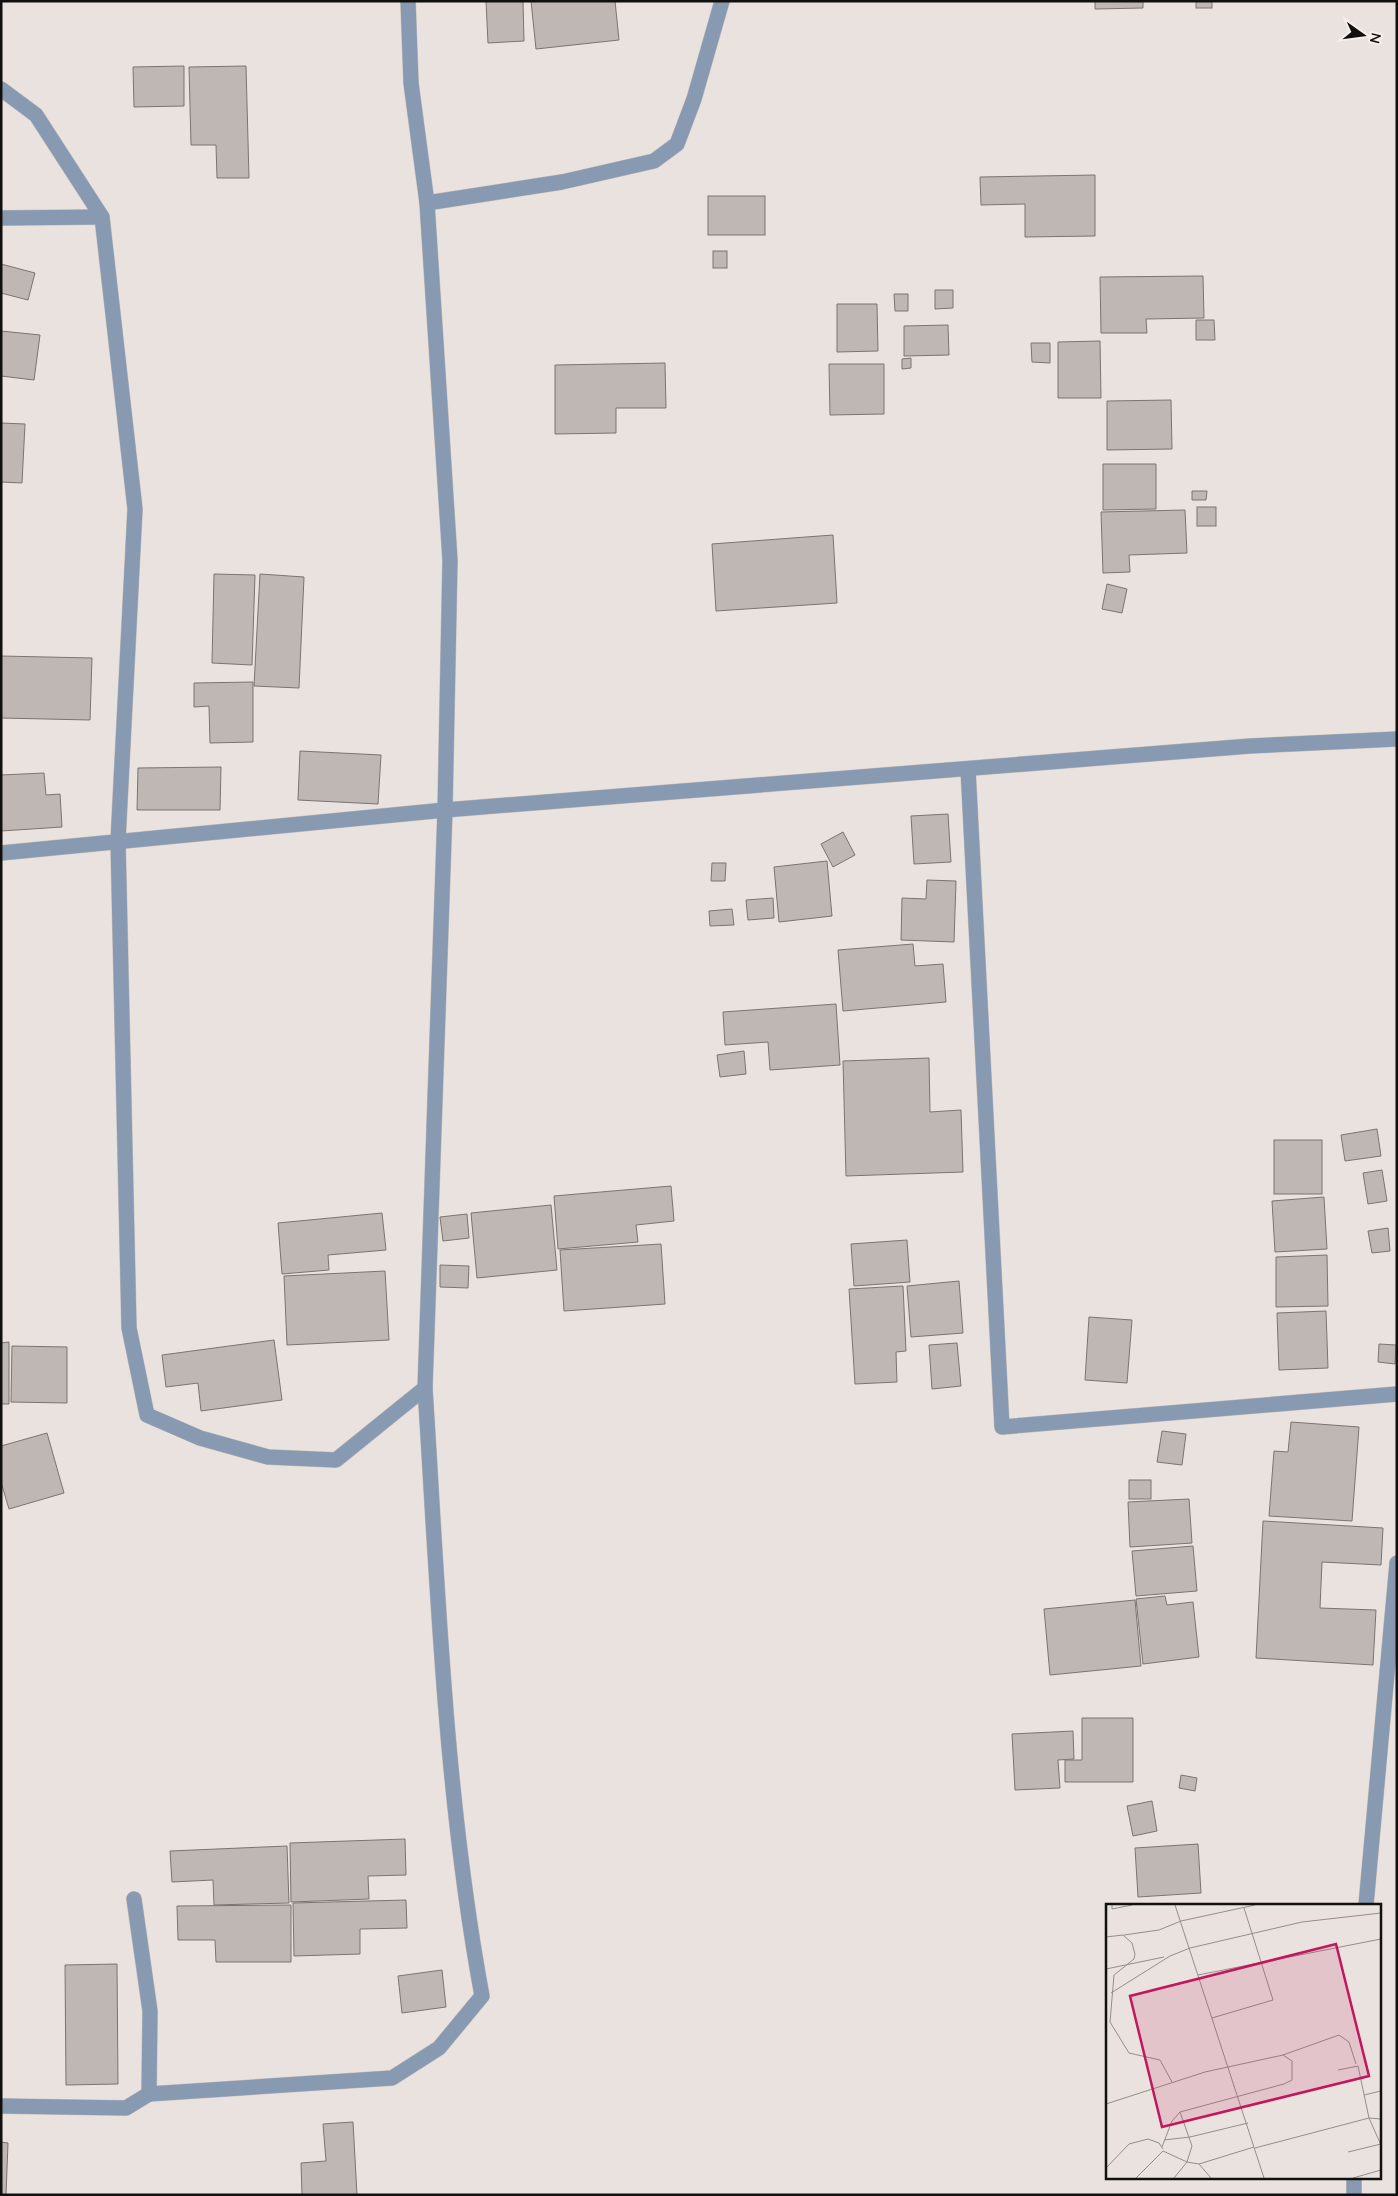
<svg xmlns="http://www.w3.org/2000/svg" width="1398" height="2196" font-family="Quicksand,sans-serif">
	<rect width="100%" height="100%" fill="#eae2de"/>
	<g fill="#beb7b3" stroke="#7b7470">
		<polygon points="486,1 523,1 524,41 488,43"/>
		<polygon points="531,1 615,1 619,40 536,49"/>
		<polygon points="1095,1 1143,1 1143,8 1095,9"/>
		<rect x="1196" y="1" width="16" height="7"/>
		<polygon points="184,66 184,106 134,107 133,67"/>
		<polygon points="246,66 249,178 217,178 216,145 191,145 189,67"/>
		<polygon points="1095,175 1095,236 1025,237 1025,204 981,205 980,177"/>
		<rect x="708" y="196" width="57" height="39"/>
		<rect x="713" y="251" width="14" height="17"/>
		<polygon points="1,264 35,273 28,300 1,293"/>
		<polygon points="1203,276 1204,318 1146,319 1147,333 1101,333 1100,277"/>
		<polygon points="935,290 953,290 953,308 935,309"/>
		<polygon points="894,294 908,294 908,311 895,311"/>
		<polygon points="837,304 877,304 878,351 837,352"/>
		<polygon points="1196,320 1214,320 1215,340 1196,340"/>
		<polygon points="948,325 949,355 904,356 904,326"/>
		<polygon points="1,331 40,335 34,380 1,376"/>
		<polygon points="1100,341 1101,398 1058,398 1058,342"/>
		<polygon points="1031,343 1050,343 1050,363 1032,362"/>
		<polygon points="911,358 911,368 902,369 902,359"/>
		<polygon points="665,363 666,408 616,408 616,433 555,434 555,365"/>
		<polygon points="829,364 884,364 884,414 830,415"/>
		<polygon points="1171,400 1172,449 1107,450 1107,401"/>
		<polygon points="1,423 25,424 22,483 1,482"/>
		<polygon points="1103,464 1156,464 1156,509 1103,510"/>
		<polygon points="1192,491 1207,491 1206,500 1192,500"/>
		<rect x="1197" y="507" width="19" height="19"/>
		<polygon points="1185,510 1187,553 1129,555 1130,572 1103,573 1101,512"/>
		<polygon points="833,535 837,603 716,611 712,544"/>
		<polygon points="214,574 255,575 252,665 212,663"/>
		<polygon points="260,574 304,577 299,688 254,686"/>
		<polygon points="1107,584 1127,589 1122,613 1102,609"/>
		<polygon points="1,656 92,658 90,720 1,718"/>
		<polygon points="253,682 253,742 210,743 209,706 194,707 194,683"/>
		<polygon points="300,751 381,755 378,804 298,800"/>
		<polygon points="221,767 220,810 137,810 138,768"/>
		<polygon points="44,773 46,795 60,794 62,827 1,831 1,775"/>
		<polygon points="948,814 951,862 914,864 911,816"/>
		<polygon points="843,832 855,855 833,867 821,844"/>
		<polygon points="827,861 832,916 779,922 774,867"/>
		<polygon points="712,863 726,863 725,881 711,881"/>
		<polygon points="927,880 956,881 954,942 901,940 902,898 926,899"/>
		<polygon points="773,898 774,918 748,920 746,900"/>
		<polygon points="732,909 734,925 710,926 709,911"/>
		<polygon points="913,944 915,966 943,964 946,1002 843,1011 838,950"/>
		<polygon points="836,1004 840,1065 770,1070 768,1042 725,1045 723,1012"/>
		<polygon points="744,1051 746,1074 720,1077 717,1055"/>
		<polygon points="929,1058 930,1112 961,1110 963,1172 846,1176 843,1061"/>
		<polygon points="1377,1129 1381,1156 1345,1161 1341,1135"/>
		<rect x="1274" y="1140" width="48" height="54"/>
		<polygon points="1382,1170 1387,1201 1368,1204 1363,1173"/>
		<polygon points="671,1186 674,1221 636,1225 638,1242 558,1249 554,1196"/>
		<polygon points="1324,1197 1327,1249 1275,1252 1272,1201"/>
		<polygon points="551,1205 557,1270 477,1278 471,1213"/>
		<polygon points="382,1213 386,1250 328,1255 329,1270 282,1274 278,1223"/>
		<polygon points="467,1214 469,1238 443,1241 440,1217"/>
		<polygon points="1388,1228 1390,1251 1372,1253 1368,1231"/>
		<polygon points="907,1240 910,1282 854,1286 851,1244"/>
		<polygon points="661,1244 665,1304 564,1311 560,1250"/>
		<polygon points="1327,1255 1328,1306 1276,1307 1276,1257"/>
		<polygon points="440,1265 469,1266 468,1288 440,1287"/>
		<polygon points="385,1271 389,1340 287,1345 284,1276"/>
		<polygon points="959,1281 963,1333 911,1337 907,1286"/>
		<polygon points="903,1286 906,1351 896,1352 897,1382 855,1384 849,1289"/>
		<polygon points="1326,1311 1328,1368 1279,1370 1277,1313"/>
		<polygon points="1089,1317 1132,1320 1127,1383 1085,1380"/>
		<polygon points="274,1340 282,1400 201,1411 198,1383 166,1387 162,1355"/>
		<polygon points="9,1342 9,1404 1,1404 1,1343"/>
		<polygon points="957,1343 961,1386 932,1389 929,1345"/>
		<polygon points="1379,1344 1396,1345 1395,1364 1378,1362"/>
		<polygon points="12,1346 67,1347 67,1403 11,1402"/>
		<polygon points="1291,1422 1359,1427 1352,1521 1269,1516 1274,1451 1288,1452"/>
		<polygon points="1162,1431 1186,1434 1182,1465 1157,1462"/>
		<polygon points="47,1433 64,1493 9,1509 1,1482 1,1446"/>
		<rect x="1129" y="1480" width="22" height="19"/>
		<polygon points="1189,1499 1192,1543 1130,1547 1128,1502"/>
		<polygon points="1263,1521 1383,1528 1381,1565 1322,1562 1320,1608 1376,1610 1373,1665 1256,1658"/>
		<polygon points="1193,1546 1197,1591 1136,1596 1132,1551"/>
		<polygon points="1165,1596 1167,1605 1193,1602 1199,1657 1143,1664 1136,1599"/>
		<polygon points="1135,1600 1141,1666 1050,1675 1044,1609"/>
		<polygon points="1082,1718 1133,1718 1133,1782 1065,1782 1065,1760 1082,1760"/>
		<polygon points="1073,1731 1074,1759 1058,1760 1060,1788 1015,1790 1012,1734"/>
		<polygon points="1181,1775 1197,1778 1195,1791 1179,1788"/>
		<polygon points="1152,1801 1157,1831 1133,1836 1127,1806"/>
		<polygon points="405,1839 406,1875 368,1876 369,1899 291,1902 290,1843"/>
		<polygon points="1198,1844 1201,1893 1138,1897 1135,1848"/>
		<polygon points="287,1846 289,1903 214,1905 213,1880 172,1882 170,1851"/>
		<polygon points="406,1900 407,1928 360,1929 360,1954 294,1956 293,1903"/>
		<polygon points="291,1905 291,1962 216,1962 215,1940 178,1940 177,1906"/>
		<polygon points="117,1964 118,2084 66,2085 65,1965"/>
		<polygon points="442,1970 446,2007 402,2013 398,1976"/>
		<polygon points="353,2122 357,2195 302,2195 301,2163 326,2161 323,2124"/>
		<polygon points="1,2142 8,2143 6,2195 1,2195"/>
	</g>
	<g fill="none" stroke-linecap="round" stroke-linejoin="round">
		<g stroke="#c7c0bd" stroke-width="16">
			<g id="minor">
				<polyline points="1,89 36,115 102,217 135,509 118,841 129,1328 147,1415 200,1438 268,1457 336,1460 425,1388 445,810 450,560 427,203 411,83 408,1"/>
				<polyline points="427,203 562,182 654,161 677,144 694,99 722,1"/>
				<polyline points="1,218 102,217"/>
				<polyline points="968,769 1002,1427 1397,1394"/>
				<polyline points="1,853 445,810 1250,746 1397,739"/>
				<polyline points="1366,1905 1397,1563"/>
				<path d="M149 2094 392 2078 439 2048 482 1996C445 1796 438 1591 425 1388"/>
				<polyline points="1,2106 126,2108 149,2094 150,2011 134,1899"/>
				<polyline points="1354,2177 1354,2195"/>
			</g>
		</g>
		<use href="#minor" stroke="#889ab1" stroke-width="15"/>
	</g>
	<g transform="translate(1106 1904)">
		<rect width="275" height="275" fill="#eae2de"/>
		<path fill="none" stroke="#948e8b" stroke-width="1" d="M6 1V5L26 1M69 1 158 274M18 31 53 26 75 17 149 1M0 33 17 31 26 39 29 50 28 55 8 71 4 118 23 149 54 156 66 178M0 65 58 53M92 71 275 35M5 89 64 52 84 44 196 18 275 9M106 114 167 96 138 4M177 151 233 131 243 138 250 160M232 166 252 162 263 214 275 241M258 191 275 187M0 200 99 168 177 151 186 157V176L178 180 74 208 66 217 56 243M58 236 84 233 142 219M149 244 263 214 275 215M242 248 275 240M0 264 23 240 42 235 53 239 57 245M30 274 57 247 81 258 86 242 74 208M68 274 81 258 93 260M105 274 93 260 148 243M247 274 275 266"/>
		<path fill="#c2185b" fill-opacity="0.15" stroke="#c2185b" stroke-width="2.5" d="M230 40 263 172 56 223 24 92Z"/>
		<rect width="275" height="275" fill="none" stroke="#12100e" stroke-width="2.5"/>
	</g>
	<rect width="1398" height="2196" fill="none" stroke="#12100e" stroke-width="5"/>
	<g transform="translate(1363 35) rotate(104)" stroke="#f7efeb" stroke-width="4" paint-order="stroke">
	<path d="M0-4L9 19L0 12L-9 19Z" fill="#12100e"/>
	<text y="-8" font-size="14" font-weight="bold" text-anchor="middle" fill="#12100e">N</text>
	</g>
</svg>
